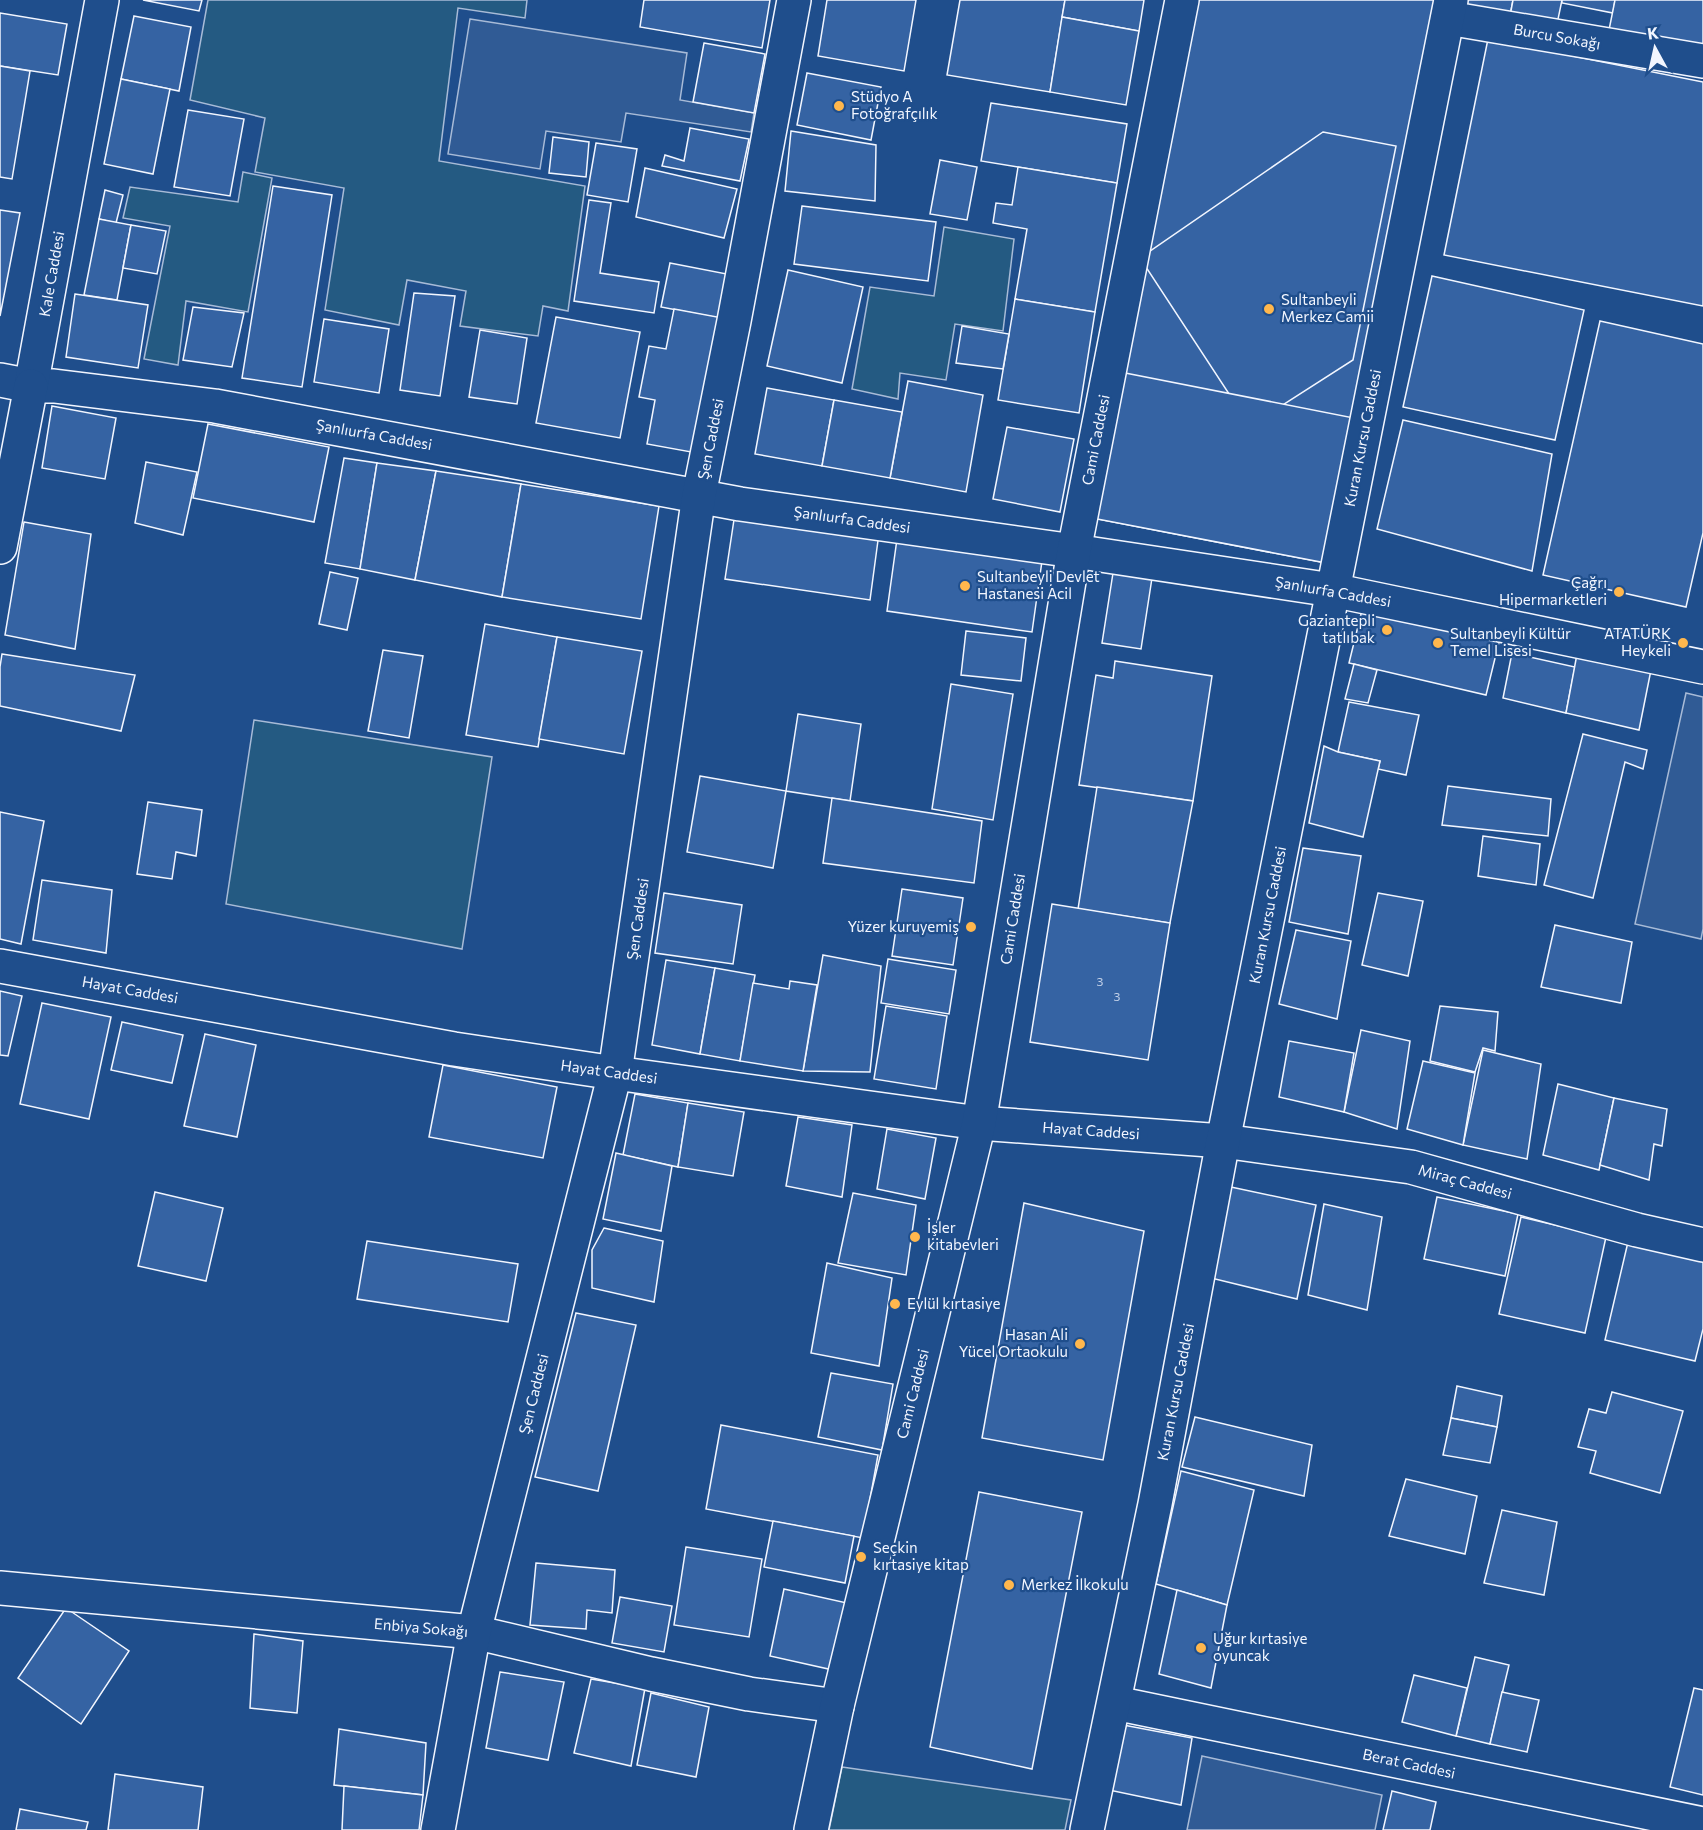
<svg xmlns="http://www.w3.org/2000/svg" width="1703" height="1830" font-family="Commissioner,sans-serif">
	<rect width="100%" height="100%" fill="#1f4e8c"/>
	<g fill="#245a82" stroke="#a8bbd7" stroke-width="1.5">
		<polygon points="208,0 527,0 525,18 458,8 439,161 585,186 568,311 543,306 538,336 460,326 466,291 407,280 399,325 325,310 344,188 255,172 265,118 190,100"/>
		<polygon points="243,172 272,178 248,312 186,301 178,365 144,359 170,226 123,218 130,187 238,202"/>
		<polygon points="944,227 1014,239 1003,331 955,324 946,380 900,373 898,399 852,389 870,287 934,296"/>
		<polygon points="254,720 492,757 462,949 226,904"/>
		<polygon points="842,1767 1071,1800 1065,1830 829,1830"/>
	</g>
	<g fill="#305b95" stroke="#a8bbd7" stroke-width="1.5">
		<polygon points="470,19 687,53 680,100 754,113 751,132 626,113 621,142 546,131 540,169 448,154"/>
		<polygon points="1686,693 1703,697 1703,929 1701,939 1635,924"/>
		<polygon points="1202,1756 1382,1795 1375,1830 1187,1830"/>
	</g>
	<g fill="#3563a3" stroke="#f2f6ff" stroke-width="1.5">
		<polygon points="143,0 202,0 199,11"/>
		<polygon points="644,0 770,0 762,48 640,27"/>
		<polygon points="827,0 916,0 904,71 818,56"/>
		<polygon points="960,0 1065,0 1050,92 947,75"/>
		<polygon points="1065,0 1144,0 1139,31 1062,17"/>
		<polygon points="1191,0 1436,0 1326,563 1092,518"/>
		<polygon points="1461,0 1513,0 1510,16 1459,6"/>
		<polygon points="1513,0 1562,0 1557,24 1510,16"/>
		<polygon points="1562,0 1615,0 1613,13 1562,3"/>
		<polygon points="1615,0 1703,0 1703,53 1608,35"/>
		<polygon points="0,13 67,24 58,75 0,66"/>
		<polygon points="134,16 191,27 179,91 121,79"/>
		<polygon points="1062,17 1139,31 1126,105 1050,92"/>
		<polygon points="1488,39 1703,82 1703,306 1444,255"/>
		<polygon points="704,43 765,54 754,113 693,102"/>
		<polygon points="0,66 30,71 12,179 0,177"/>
		<polygon points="807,73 881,87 871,140 797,125"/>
		<polygon points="121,79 170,89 153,174 104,164"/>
		<polygon points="991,103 1127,124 1117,183 981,161"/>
		<polygon points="188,110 244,119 230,196 174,187"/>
		<polygon points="690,128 749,139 740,181 662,166 665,155 684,161"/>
		<polygon points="791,131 876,145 875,201 785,191"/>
		<polygon points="1323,132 1396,146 1353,360 1250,426 1140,258"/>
		<polygon points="553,137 589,142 586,177 549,173"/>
		<polygon points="596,143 637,149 628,202 587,195"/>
		<polygon points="940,160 977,167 967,220 930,214"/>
		<polygon points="1018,167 1117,183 1095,312 1015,299 1027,229 993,223 996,203 1012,205"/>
		<polygon points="645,168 737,189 724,238 636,217"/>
		<polygon points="273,186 332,195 302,387 242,378"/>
		<polygon points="105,190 123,195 116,223 99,219"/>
		<polygon points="589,200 611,203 600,273 659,282 654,313 574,301"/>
		<polygon points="802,206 936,222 928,281 794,264"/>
		<polygon points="0,210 20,213 0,316"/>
		<polygon points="99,219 131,225 117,300 84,295"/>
		<polygon points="131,225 166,231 157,274 123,268"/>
		<polygon points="670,263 732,275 724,319 661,307"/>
		<polygon points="788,270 863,287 842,383 767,366"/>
		<polygon points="1432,276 1584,310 1555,440 1403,407"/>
		<polygon points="414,293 455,296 440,396 400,390"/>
		<polygon points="75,294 148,305 138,368 66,357"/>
		<polygon points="1015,299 1095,312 1079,413 998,400"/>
		<polygon points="193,307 244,313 232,367 183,360"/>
		<polygon points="674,309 728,319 702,454 647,444 655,400 639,397 649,346 666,349"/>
		<polygon points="556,317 640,332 620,438 536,423"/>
		<polygon points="324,319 389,329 379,393 314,382"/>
		<polygon points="1600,321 1703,344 1703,533 1686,607 1543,575"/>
		<polygon points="962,326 1009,334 1003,369 956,363"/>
		<polygon points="480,330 527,338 517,404 469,397"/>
		<polygon points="1110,370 1359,419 1326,563 1092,518"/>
		<polygon points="908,381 983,395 966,492 890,478"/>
		<polygon points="767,388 834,400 822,466 755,454"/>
		<polygon points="834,400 902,412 890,478 822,466"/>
		<polygon points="52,406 116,418 105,479 42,468"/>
		<polygon points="1403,420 1552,454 1532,571 1377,529"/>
		<polygon points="208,424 329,447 314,522 193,498"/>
		<polygon points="1007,427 1074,439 1060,512 993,499"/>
		<polygon points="344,458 377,463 360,569 325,563"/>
		<polygon points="146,462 197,472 183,535 135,523"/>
		<polygon points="377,463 436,471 415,580 360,569"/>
		<polygon points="436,471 521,484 502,597 415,580"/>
		<polygon points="521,484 659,506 641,619 502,597"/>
		<polygon points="735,513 879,533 870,600 725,579"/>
		<polygon points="24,522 91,534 75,649 5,635"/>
		<polygon points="897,539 1042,561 1032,632 887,611"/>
		<polygon points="330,572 358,578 347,630 319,624"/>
		<polygon points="1113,573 1152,578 1141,649 1102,643"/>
		<polygon points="1362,610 1499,642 1486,695 1349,663"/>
		<polygon points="485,624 557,637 538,747 466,735"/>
		<polygon points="966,631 1026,638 1021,681 961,675"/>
		<polygon points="557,637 642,651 624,754 539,739"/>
		<polygon points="383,650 423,656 409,738 368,731"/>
		<polygon points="1512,653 1575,667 1566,713 1503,698"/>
		<polygon points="2,654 135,675 121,731 0,706 0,667"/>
		<polygon points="1577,654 1651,670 1639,730 1566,713"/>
		<polygon points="1115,661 1212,676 1193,801 1079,785 1096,675 1113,678"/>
		<polygon points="1354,664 1377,670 1368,703 1345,699"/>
		<polygon points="951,684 1013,694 993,820 932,809"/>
		<polygon points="1349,702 1419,715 1406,775 1378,769 1380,761 1338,752"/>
		<polygon points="798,714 861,724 850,801 786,791"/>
		<polygon points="1583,734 1647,750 1643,769 1625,762 1593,898 1544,885"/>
		<polygon points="1324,746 1338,752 1380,761 1363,837 1309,823"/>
		<polygon points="700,776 786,791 773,868 687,852"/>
		<polygon points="1448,786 1551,799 1548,836 1442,825"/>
		<polygon points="1097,787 1193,801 1170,923 1078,909"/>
		<polygon points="832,798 982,821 974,883 823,863"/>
		<polygon points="148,802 202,810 196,856 176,852 172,879 137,874"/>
		<polygon points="0,812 44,821 21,944 0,939"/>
		<polygon points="1483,836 1540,844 1536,885 1478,876"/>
		<polygon points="1303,848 1361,856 1348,934 1289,922"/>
		<polygon points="42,880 112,890 106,953 33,940"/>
		<polygon points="902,889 963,898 953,965 892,956"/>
		<polygon points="664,893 742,905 733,964 655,953"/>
		<polygon points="1378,893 1423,901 1408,976 1362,965"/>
		<polygon points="1052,904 1170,923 1148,1060 1030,1042"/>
		<polygon points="1555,925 1632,942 1621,1003 1541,987"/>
		<polygon points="1296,930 1351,941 1337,1019 1279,1004"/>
		<polygon points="823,955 881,966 870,1072 803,1071"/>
		<polygon points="888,959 956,970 949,1014 881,1003"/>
		<polygon points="666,960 715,968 700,1054 652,1045"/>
		<polygon points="715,968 755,975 740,1061 700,1054"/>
		<polygon points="790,981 817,985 803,1071 740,1061 753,983 789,989"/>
		<polygon points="0,991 22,996 8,1056 0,1055"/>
		<polygon points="42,1003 111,1017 89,1119 20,1104"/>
		<polygon points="886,1006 947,1016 936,1089 874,1079"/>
		<polygon points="1440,1006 1498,1012 1495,1051 1483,1048 1475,1072 1430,1061"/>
		<polygon points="122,1022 183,1035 172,1083 111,1070"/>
		<polygon points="1361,1030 1410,1041 1397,1129 1344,1112"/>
		<polygon points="205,1034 256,1045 237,1137 184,1126"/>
		<polygon points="1289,1041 1354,1053 1344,1112 1279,1097"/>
		<polygon points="1483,1050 1541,1064 1527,1159 1463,1145"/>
		<polygon points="1423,1061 1475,1073 1463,1145 1407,1129"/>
		<polygon points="443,1065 557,1087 543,1158 429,1137"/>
		<polygon points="1558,1084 1614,1098 1599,1170 1543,1155"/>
		<polygon points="635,1094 688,1103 678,1167 623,1155"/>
		<polygon points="1614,1098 1667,1109 1662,1146 1654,1144 1649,1180 1600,1165"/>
		<polygon points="688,1103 744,1112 733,1176 678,1167"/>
		<polygon points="798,1117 852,1125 842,1197 786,1186"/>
		<polygon points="887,1129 936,1138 925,1199 877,1189"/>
		<polygon points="616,1153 672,1166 661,1231 603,1219"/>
		<polygon points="1231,1187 1316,1205 1297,1299 1211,1278"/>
		<polygon points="155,1192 223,1208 206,1281 138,1266"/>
		<polygon points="853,1193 916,1205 906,1275 838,1263"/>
		<polygon points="1437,1197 1518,1214 1505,1276 1424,1259"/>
		<polygon points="1024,1203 1144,1231 1103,1460 982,1438"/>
		<polygon points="1324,1204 1382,1217 1367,1310 1308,1295"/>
		<polygon points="1521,1217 1606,1237 1585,1333 1499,1314"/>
		<polygon points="604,1228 663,1241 654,1302 592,1288 592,1250"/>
		<polygon points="367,1241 518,1264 508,1322 357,1299"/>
		<polygon points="1628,1242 1703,1261 1703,1329 1695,1361 1605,1340"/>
		<polygon points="827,1263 892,1278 879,1366 811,1353"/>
		<polygon points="576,1313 636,1325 598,1491 535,1477"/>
		<polygon points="831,1373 893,1384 882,1450 818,1437"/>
		<polygon points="1457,1386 1502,1396 1497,1427 1451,1418"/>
		<polygon points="1612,1392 1683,1411 1660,1493 1590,1473 1596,1451 1578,1447 1589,1409 1606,1413"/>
		<polygon points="1195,1417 1312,1445 1304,1496 1182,1467"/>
		<polygon points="1451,1418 1497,1427 1490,1463 1443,1455"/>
		<polygon points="721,1425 878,1455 863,1538 706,1509"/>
		<polygon points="1181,1471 1254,1490 1227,1605 1156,1584"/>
		<polygon points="1406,1479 1477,1496 1465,1554 1389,1536"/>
		<polygon points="979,1492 1082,1512 1032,1769 930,1747"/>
		<polygon points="1502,1510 1557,1522 1544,1595 1484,1583"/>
		<polygon points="773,1521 854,1536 845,1583 764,1567"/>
		<polygon points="686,1547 762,1559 749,1637 674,1625"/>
		<polygon points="536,1563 615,1570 612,1613 587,1610 586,1629 530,1625"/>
		<polygon points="784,1589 847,1603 833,1670 770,1656"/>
		<polygon points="1177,1590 1227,1605 1211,1688 1159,1674"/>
		<polygon points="620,1597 672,1606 664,1652 612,1643"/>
		<polygon points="66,1608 129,1651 81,1724 18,1678"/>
		<polygon points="254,1634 303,1641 297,1713 250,1708"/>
		<polygon points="1475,1657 1509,1665 1490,1744 1456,1736"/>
		<polygon points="500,1672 564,1682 548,1760 486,1748"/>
		<polygon points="1414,1675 1467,1688 1456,1736 1402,1722"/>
		<polygon points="591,1679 645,1688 631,1766 574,1753"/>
		<polygon points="1694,1688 1703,1690 1703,1795 1670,1787"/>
		<polygon points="1502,1692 1539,1700 1527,1752 1490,1744"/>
		<polygon points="651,1693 709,1707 696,1777 637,1765"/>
		<polygon points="1118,1724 1192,1738 1181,1805 1104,1789"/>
		<polygon points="339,1729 426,1743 423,1795 334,1785"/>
		<polygon points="115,1774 203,1787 198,1830 108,1830"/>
		<polygon points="344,1786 423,1795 419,1830 342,1830"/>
		<polygon points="1392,1791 1436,1802 1430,1830 1383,1830"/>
		<polygon points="20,1809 88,1822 86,1830 16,1830"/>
	</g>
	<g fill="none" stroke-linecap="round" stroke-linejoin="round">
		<g stroke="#f2f6ff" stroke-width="36">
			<g id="minor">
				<polyline points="1448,18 1703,61"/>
				<polyline points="0,380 31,386 54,386 215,406 740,504 1074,551 1332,590 1703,667"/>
				<polyline points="31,386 102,0"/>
				<polyline points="0,966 454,1049 615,1073 979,1123 1223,1141 1411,1167 1637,1230 1703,1245"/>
				<polyline points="0,1588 474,1632 651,1674 749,1694 837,1706"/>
				<polyline points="1115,1703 1703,1824"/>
				<polyline points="438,1830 474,1632 615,1073 699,495 734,321 794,0"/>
				<polyline points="811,1830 837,1706 979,1123 1074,551 1182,0"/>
				<polyline points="1087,1830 1155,1504 1223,1141 1451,0"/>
			</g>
		</g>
		<g stroke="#f2f6ff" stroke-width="36">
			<polyline id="major" points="0,547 31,386"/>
		</g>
		<use href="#minor" stroke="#1f4e8c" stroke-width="33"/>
		<use href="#major" stroke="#1f4e8c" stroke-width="33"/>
	</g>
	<g fill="#ffb74d" stroke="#1f4e8c" stroke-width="2">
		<circle cx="839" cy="106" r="6"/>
		<circle cx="1269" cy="309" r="6"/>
		<circle cx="965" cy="586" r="6"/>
		<circle cx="1619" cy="592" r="6"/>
		<circle cx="1387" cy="630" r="6"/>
		<circle cx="1438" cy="643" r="6"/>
		<circle cx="1683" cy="643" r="6"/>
		<circle cx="971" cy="927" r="6"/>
		<circle cx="915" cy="1237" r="6"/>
		<circle cx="895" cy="1304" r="6"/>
		<circle cx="1080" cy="1344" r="6"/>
		<circle cx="861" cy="1557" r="6"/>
		<circle cx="1009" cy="1585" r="6"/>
		<circle cx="1201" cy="1648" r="6"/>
	</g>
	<g text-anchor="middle" stroke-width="4.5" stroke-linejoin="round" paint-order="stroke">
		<g font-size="12" fill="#c3d1e8">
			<text x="1100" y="986">3</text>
			<text x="1117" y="1001">3</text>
		</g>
		<g font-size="15" fill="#f2f6ff" stroke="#1f4e8c">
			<text transform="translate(1557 37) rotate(10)" y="5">Burcu Sokağı</text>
			<text transform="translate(52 274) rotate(-80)" y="5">Kale Caddesi</text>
			<text transform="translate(374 435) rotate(10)" y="5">Şanlıurfa Caddesi</text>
			<text transform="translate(1363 438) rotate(-79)" y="5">Kuran Kursu Caddesi</text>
			<text transform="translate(711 439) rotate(-79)" y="5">Şen Caddesi</text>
			<text transform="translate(1096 440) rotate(-79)" y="5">Cami Caddesi</text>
			<text transform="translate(852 520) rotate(8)" y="5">Şanlıurfa Caddesi</text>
			<text transform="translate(1333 592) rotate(10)" y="5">Şanlıurfa Caddesi</text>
			<text transform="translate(1268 915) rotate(-79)" y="5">Kuran Kursu Caddesi</text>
			<text transform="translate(638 919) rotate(-82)" y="5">Şen Caddesi</text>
			<text transform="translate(1013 919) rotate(-81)" y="5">Cami Caddesi</text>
			<text transform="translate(130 990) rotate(10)" y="5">Hayat Caddesi</text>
			<text transform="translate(609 1072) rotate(8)" y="5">Hayat Caddesi</text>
			<text transform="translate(1091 1131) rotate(4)" y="5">Hayat Caddesi</text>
			<text transform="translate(1465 1182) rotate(15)" y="5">Miraç Caddesi</text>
			<text transform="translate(1176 1392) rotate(-79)" y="5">Kuran Kursu Caddesi</text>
			<text transform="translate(534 1394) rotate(-76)" y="5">Şen Caddesi</text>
			<text transform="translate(913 1394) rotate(-76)" y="5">Cami Caddesi</text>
			<text transform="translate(421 1628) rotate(5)" y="5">Enbiya Sokağı</text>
			<text transform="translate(1409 1764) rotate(12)" y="5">Berat Caddesi</text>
		</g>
		<g font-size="15" fill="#f2f6ff" stroke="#1f4e8c" text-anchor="start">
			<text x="851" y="102">Stüdyo A<tspan x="851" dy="17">Fotoğrafçılık</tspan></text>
			<text x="1281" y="305">Sultanbeyli<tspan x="1281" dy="17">Merkez Camii</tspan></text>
			<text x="977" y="582">Sultanbeyli Devlet<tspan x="977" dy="17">Hastanesi Acil</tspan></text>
			<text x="1607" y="588" text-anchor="end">Çağrı<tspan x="1607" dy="17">Hipermarketleri</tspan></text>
			<text x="1375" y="626" text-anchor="end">Gaziantepli<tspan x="1375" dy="17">tatlıbak</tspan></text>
			<text x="1450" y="639">Sultanbeyli Kültür<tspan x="1450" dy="17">Temel Lisesi</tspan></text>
			<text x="1671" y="639" text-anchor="end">ATATÜRK<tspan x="1671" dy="17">Heykeli</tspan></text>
			<text x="959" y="932" text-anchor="end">Yüzer kuruyemiş</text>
			<text x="927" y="1233">İşler<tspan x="927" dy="17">kitabevleri</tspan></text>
			<text x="907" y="1309">Eylül kırtasiye</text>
			<text x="1068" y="1340" text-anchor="end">Hasan Ali<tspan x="1068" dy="17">Yücel Ortaokulu</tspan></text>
			<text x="873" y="1553">Seçkin<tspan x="873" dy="17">kırtasiye kitap</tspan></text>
			<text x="1021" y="1590">Merkez İlkokulu</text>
			<text x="1213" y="1644">Uğur kırtasiye<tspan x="1213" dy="17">oyuncak</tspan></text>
		</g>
	</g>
	<g transform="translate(1655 48) rotate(352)" stroke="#1f4e8c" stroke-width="4.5" paint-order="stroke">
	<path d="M0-4.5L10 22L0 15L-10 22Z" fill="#f2f6ff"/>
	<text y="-9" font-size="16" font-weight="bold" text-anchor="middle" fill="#f2f6ff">K</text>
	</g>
</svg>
